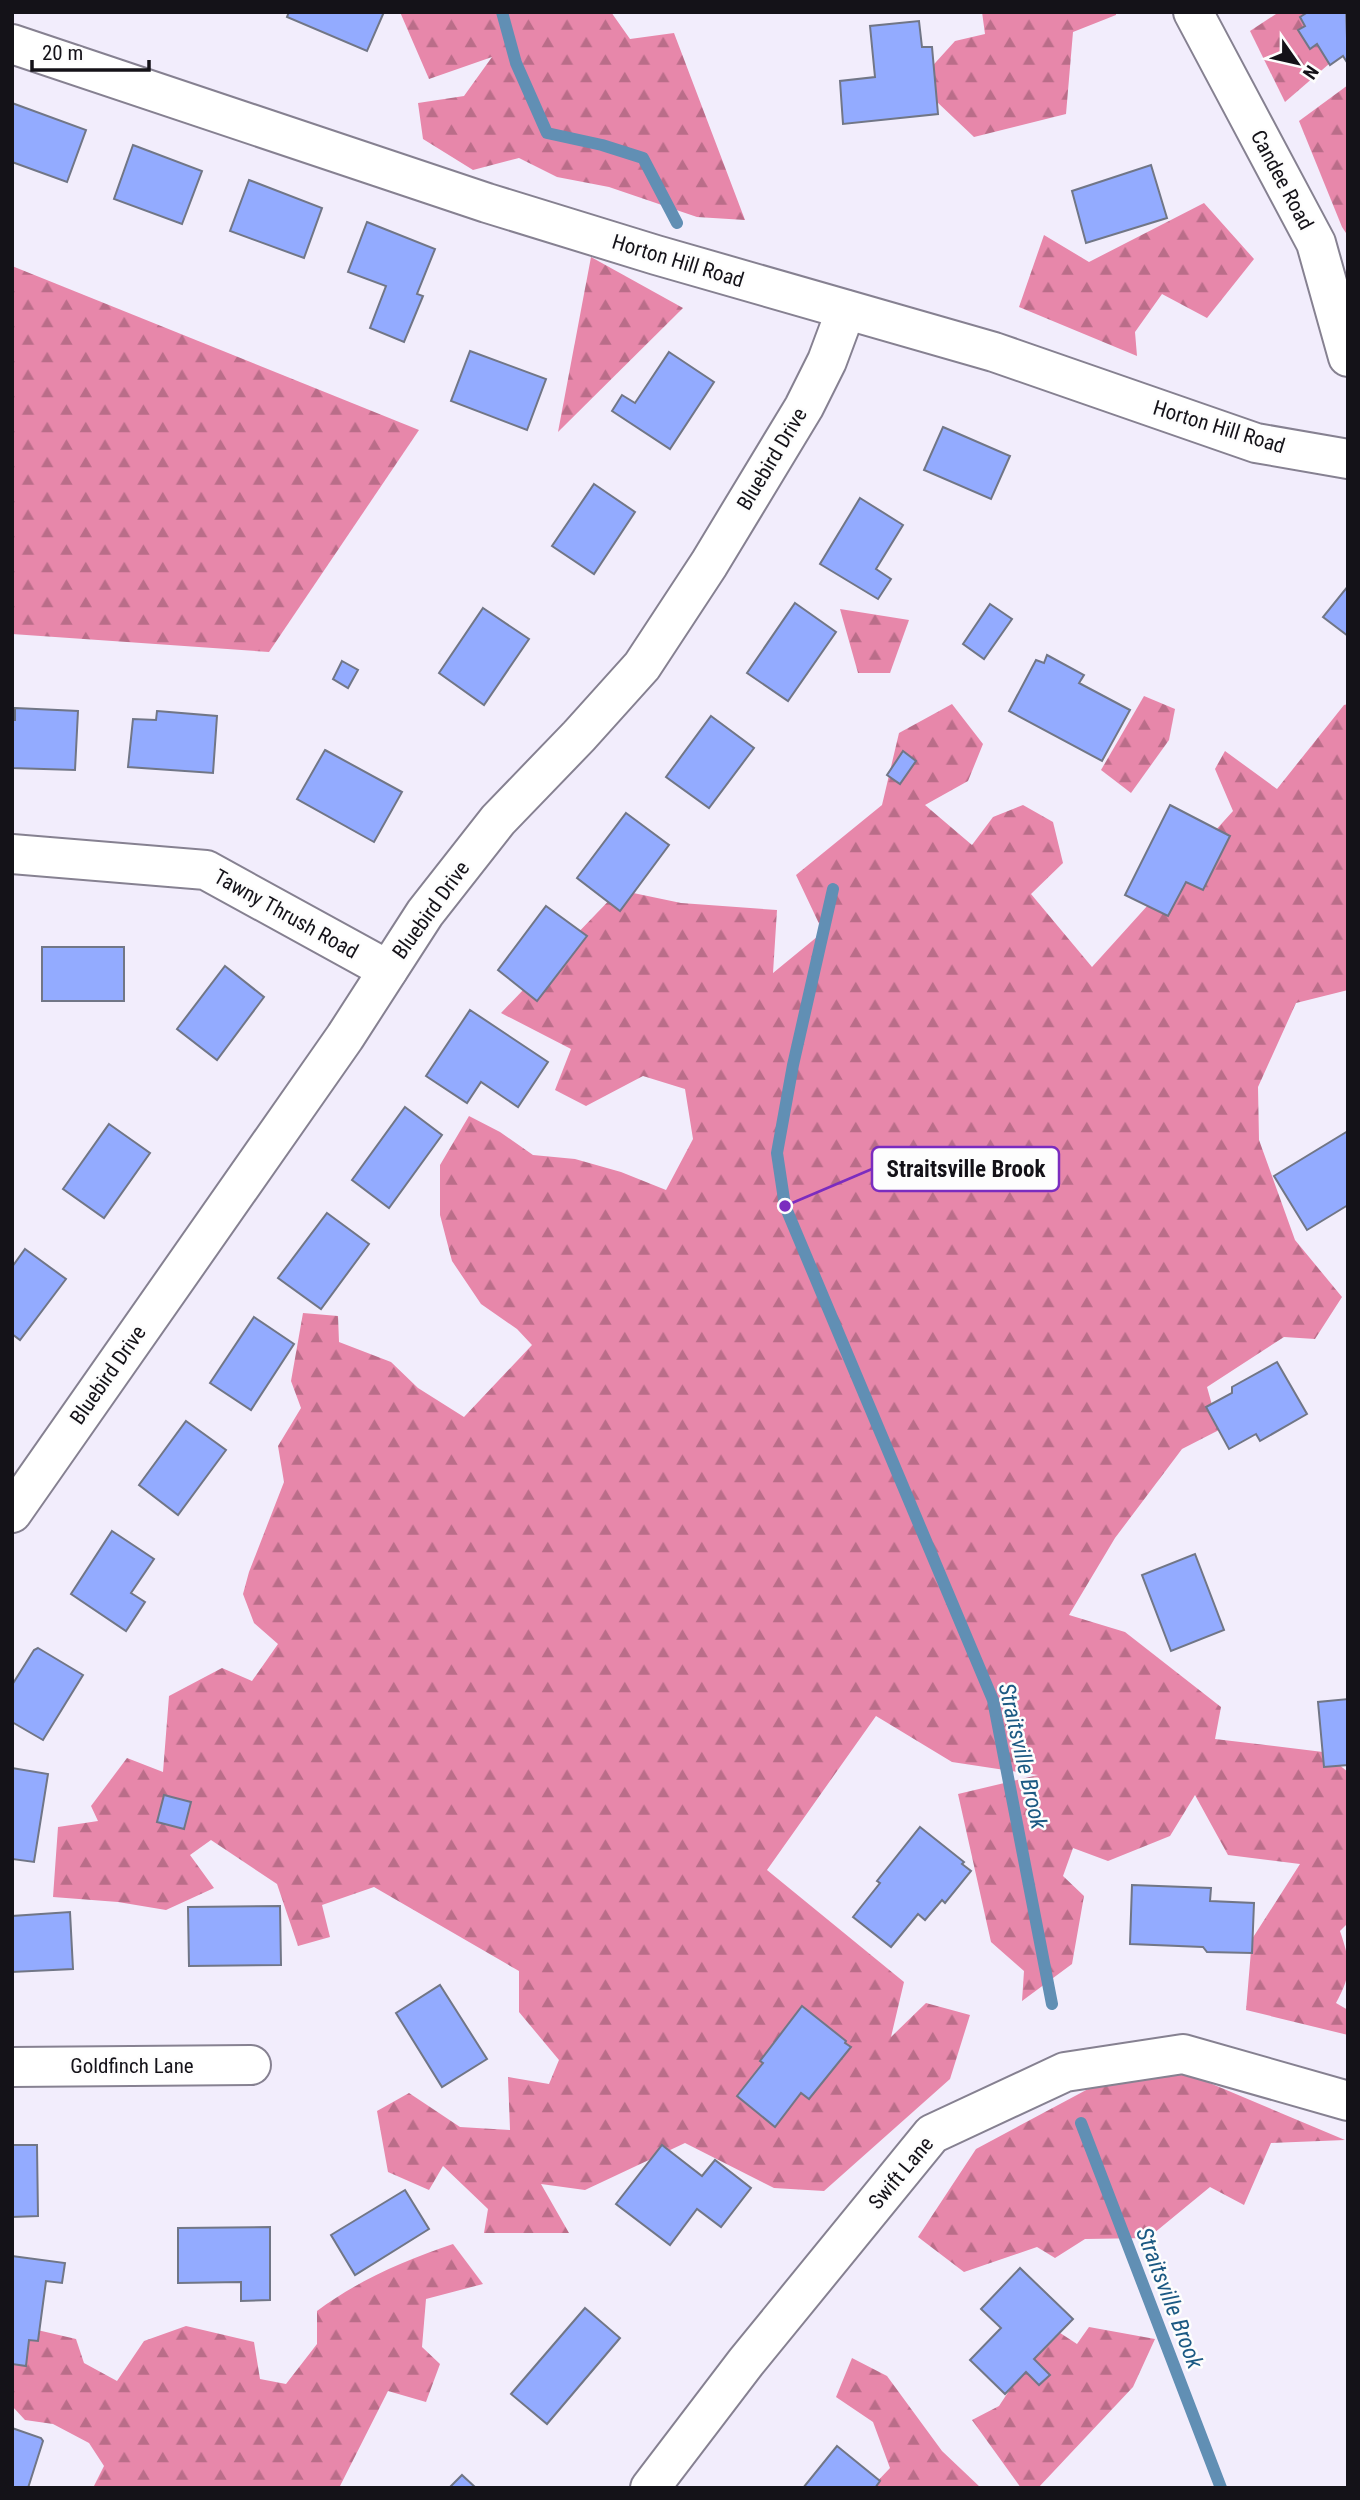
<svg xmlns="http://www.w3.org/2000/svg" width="1360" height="2500" font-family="'Roboto Condensed',sans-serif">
	<defs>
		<pattern id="forest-firs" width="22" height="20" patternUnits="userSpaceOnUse" patternTransform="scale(1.75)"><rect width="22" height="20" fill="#e787aa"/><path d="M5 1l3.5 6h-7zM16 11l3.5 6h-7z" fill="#ba6d89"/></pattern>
	</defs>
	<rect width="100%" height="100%" fill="#f2edfc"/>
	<g fill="url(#forest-firs)">
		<polygon points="400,12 611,12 630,39 674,33 745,220 697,217 609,187 557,177 519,158 473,170 423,139 418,103 464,96 492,57 429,79"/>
		<polygon points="982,12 1116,12 1116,15 1073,32 1066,114 974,137 917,83 955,41 985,34"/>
		<polygon points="1279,12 1316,12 1344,51 1285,102 1250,31"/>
		<polygon points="1348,85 1348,236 1342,227 1299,121"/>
		<polygon points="1204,203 1254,259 1207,318 1162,294 1135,332 1137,356 1019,307 1044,235 1089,262"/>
		<polygon points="591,257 683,308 558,432"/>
		<polygon points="12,266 419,430 269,652 12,634"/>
		<polygon points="840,609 909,620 890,673 858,673"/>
		<polygon points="1144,696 1175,709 1169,740 1131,793 1101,770"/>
		<path d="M952 704 983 744 968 781 925 805 972 845 993 817 1023 805 1053 822 1063 863 1031 894 1092 967 1233 811 1215 769 1225 751 1277 789 1344 705 1348 704V990L1296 1003 1258 1087 1259 1140 1295 1240 1342 1297 1315 1339 1284 1337 1207 1387 1219 1430 1182 1449 1115 1538 1069 1615 1125 1632 1221 1707 1215 1739 1323 1752 1348 1772V1923L1340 1931C1351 1964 1352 1973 1336 2003L1348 2010V2035L1246 2010 1252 1939 1300 1864 1228 1855 1195 1795 1170 1836 1108 1861 1073 1848 1063 1876 1084 1896 1072 1964 1022 2001 1024 1971 991 1942 958 1794 1038 1775 952 1762 876 1716 767 1870 904 1982 891 2037 926 2003 970 2015 950 2079 824 2191 774 2188 685 2143 585 2190 541 2184 569 2233H484L488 2209 443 2166 429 2190 388 2172 377 2111 409 2093 460 2127 510 2130 508 2077 549 2084 559 2060 519 2012V1971L374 1887 322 1905 330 1937 298 1946 277 1884 211 1840 190 1855 214 1888 166 1910 118 1902 53 1897 58 1827 98 1821 91 1806 127 1758 163 1772 169 1696 222 1668 252 1681 278 1644 254 1623 243 1594 249 1572 284 1482 278 1446 301 1408 291 1381 303 1313 338 1316 339 1342 391 1362 418 1388 464 1417 532 1345 517 1329 481 1304 452 1261 440 1215V1165L469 1116 500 1132 533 1155 575 1159 621 1172 666 1190 693 1139 685 1089 643 1076 586 1106 555 1090 571 1049 501 1013 619 890 681 903 777 910 773 973 823 932 796 875 882 805 899 733Z"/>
		<polygon points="1148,2057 1345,2140 1271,2143 1244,2205 1210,2187 1148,2238 1085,2239 1055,2258 1037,2247 964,2272 918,2237 976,2149"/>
		<path d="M453 2244 483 2284 426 2299 422 2347 440 2364 426 2402 388 2391 339 2488H93L104 2466 89 2443 53 2424 25 2420 12 2406V2358L33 2329 76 2339 84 2363 117 2381 144 2341 186 2326 254 2342 260 2379 286 2384 317 2344V2311C357 2281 405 2260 453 2244Z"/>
		<polygon points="1051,2327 1077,2344 1089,2327 1155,2339 1133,2387 1038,2488 1021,2488 972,2420 999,2406"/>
		<polygon points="852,2358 887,2376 942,2451 981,2488 871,2488 890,2468 873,2422 836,2397"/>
	</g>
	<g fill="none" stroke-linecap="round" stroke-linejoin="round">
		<g stroke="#618fb4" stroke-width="12">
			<polyline points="502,12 516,63 547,133 602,145 643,158 677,223"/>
			<polyline points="833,889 793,1065 777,1153 785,1206 993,1700 1052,2004"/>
			<polyline points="1081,2123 1221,2488"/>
		</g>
	</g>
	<g fill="#93abff" stroke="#717686" stroke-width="2">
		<polygon points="289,12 384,12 367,51 287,17"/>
		<polygon points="1308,12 1346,12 1348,64 1343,56 1330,65 1317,44 1310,49 1298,30 1305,26 1300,17"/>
		<polygon points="919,21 922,47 932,47 938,114 843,124 840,81 875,77 870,26"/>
		<polygon points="12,103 86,130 67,182 12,162"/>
		<polygon points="133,145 202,171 182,224 114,199"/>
		<polygon points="1151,165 1167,218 1086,243 1072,191"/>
		<polygon points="249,180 322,208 304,258 230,231"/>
		<polygon points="367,222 435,249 417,294 423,296 404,342 370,328 386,286 348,272"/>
		<polygon points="470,351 546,379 527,430 451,401"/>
		<polygon points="669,352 714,382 670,449 612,411 622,395 635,403"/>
		<polygon points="943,427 1010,456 991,499 924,470"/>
		<polygon points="594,484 635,512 594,574 552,546"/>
		<polygon points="860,498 903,525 876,569 891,579 878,599 820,564"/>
		<polygon points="1348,586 1348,636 1323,617"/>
		<polygon points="795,603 836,632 788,701 747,673"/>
		<polygon points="990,604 1012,619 984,659 963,644"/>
		<polygon points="483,608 529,639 484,705 439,673"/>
		<polygon points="1047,655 1084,675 1079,683 1130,710 1102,761 1009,711 1036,660 1044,663"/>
		<polygon points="342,661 358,670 348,688 333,679"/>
		<polygon points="15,708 78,711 75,770 12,768 12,720 15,720"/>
		<polygon points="157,711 217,716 213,773 128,767 133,719 156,720"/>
		<polygon points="711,716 754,748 709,808 666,777"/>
		<polygon points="325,750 402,792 374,842 297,799"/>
		<polygon points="903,751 916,761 900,784 887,775"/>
		<polygon points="1170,805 1230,836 1203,890 1186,882 1168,916 1125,895"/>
		<polygon points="626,813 669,845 620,911 577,878"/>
		<polygon points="546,906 587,936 537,1001 498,970"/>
		<rect x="42" y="947" width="82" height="54"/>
		<polygon points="225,966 264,997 217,1060 177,1029"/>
		<polygon points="470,1010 548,1062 518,1107 481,1082 467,1103 426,1076"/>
		<polygon points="405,1107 442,1135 389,1208 352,1180"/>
		<polygon points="109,1124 150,1153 104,1218 63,1189"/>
		<polygon points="1348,1131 1348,1205 1307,1230 1274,1176"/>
		<polygon points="327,1213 369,1244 321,1309 278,1278"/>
		<polygon points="25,1249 66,1279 20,1340 12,1334 12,1267"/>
		<polygon points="254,1317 294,1344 251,1410 210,1383"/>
		<polygon points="1277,1362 1307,1414 1260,1441 1256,1434 1229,1449 1206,1407 1232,1393 1232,1387"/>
		<polygon points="186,1421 226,1450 178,1515 139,1485"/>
		<polygon points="112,1531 154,1559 131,1593 145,1602 126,1631 71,1594"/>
		<polygon points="1195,1554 1224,1630 1171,1651 1142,1575"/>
		<polygon points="38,1648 83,1675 43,1740 12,1722 12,1685 34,1650"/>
		<polygon points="1348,1699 1348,1765 1324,1767 1318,1702"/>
		<polygon points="12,1768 48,1774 34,1862 12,1859"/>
		<polygon points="164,1795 191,1802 184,1829 157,1822"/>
		<polygon points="920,1827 964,1862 962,1864 971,1871 945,1903 942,1900 925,1920 918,1914 891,1947 853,1917 880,1883 877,1881"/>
		<polygon points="1132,1885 1211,1888 1210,1901 1254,1903 1252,1953 1207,1952 1203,1947 1130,1944"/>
		<polygon points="280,1906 281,1965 189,1966 188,1907"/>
		<polygon points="70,1912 73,1969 12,1972 12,1916"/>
		<polygon points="440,1985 487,2059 442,2087 396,2013"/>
		<polygon points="802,2006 846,2041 845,2043 851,2047 809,2099 801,2093 775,2127 737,2096 763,2063 760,2061"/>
		<polygon points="12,2145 37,2145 38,2216 12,2217"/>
		<polygon points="662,2145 702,2176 715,2160 751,2188 721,2227 697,2209 670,2245 616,2204"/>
		<polygon points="405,2190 429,2229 355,2275 331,2235"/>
		<polygon points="270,2227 270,2300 241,2301 241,2282 178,2283 178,2228"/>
		<polygon points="12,2256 65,2263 62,2283 46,2281 38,2341 29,2340 26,2366 12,2364"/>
		<polygon points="1020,2268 1073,2319 1034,2359 1050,2375 1039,2385 1026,2372 1005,2394 970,2360 1001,2328 981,2309"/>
		<polygon points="585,2308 620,2338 547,2424 511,2394"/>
		<polygon points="12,2428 41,2438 43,2441 28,2488 12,2488"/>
		<polygon points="837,2446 880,2481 875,2488 803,2488"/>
		<polygon points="462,2475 476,2488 449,2488"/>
	</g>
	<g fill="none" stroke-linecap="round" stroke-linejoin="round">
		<g stroke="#868191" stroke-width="42">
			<g id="minor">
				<polyline points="1193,12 1316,243 1348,357"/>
				<polyline points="12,44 487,203 656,255 994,352 1256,443 1348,459"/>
				<polyline points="12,854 206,870 388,970"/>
				<polyline points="12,1513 345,1037 425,913 498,820 579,736 642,666 709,564 804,407 827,361 846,310"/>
				<polyline points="12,2067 251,2065"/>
				<polyline points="650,2488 746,2362 932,2134 1065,2072 1183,2054 1348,2101"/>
			</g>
		</g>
		<use href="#minor" stroke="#fff" stroke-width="38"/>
	</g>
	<g text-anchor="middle" stroke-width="5" stroke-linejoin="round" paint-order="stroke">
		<g font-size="21" fill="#141218" stroke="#fdfdfd">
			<text transform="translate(1282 180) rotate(62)" y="7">Candee Road</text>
			<text transform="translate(678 261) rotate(17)" y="7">Horton Hill Road</text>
			<text transform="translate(1219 427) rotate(17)" y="7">Horton Hill Road</text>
			<text transform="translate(772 459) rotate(-59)" y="7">Bluebird Drive</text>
			<text transform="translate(431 910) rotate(-54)" y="7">Bluebird Drive</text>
			<text transform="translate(286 914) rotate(29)" y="7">Tawny Thrush Road</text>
			<text transform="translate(108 1375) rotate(-55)" y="7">Bluebird Drive</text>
			<text x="132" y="2073">Goldfinch Lane</text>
			<text transform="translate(901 2173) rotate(-50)" y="7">Swift Lane</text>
		</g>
		<g font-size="23" font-style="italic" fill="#1b5983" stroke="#fdfdfd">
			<text transform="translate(1023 1756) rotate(77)" y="8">Straitsville Brook</text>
			<text transform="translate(1170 2298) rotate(69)" y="8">Straitsville Brook</text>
		</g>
	</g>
	<path fill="none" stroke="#7b2cbf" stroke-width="2.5" d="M785 1206L872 1169"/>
	<circle fill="#7b2cbf" stroke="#fdfdfd" stroke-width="2.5" cx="785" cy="1206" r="7"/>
	<rect fill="#fdfdfd" stroke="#7b2cbf" stroke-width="2.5" x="872" y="1147" width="187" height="44" rx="7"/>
	<g font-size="23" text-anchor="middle" font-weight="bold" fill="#141218">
		<text x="966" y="1177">Straitsville Brook</text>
	</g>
	<rect width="1360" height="2500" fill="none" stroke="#141218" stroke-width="28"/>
	<g transform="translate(1297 63) rotate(124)" stroke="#fdfdfd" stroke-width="5" paint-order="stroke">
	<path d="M0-5L12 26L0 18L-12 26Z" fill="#141218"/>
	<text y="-10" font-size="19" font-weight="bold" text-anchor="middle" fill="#141218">N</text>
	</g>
	<path d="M32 60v10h117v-10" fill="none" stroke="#141218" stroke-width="3.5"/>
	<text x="42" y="60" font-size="21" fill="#141218" stroke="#fdfdfd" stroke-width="5" paint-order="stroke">20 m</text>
</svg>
